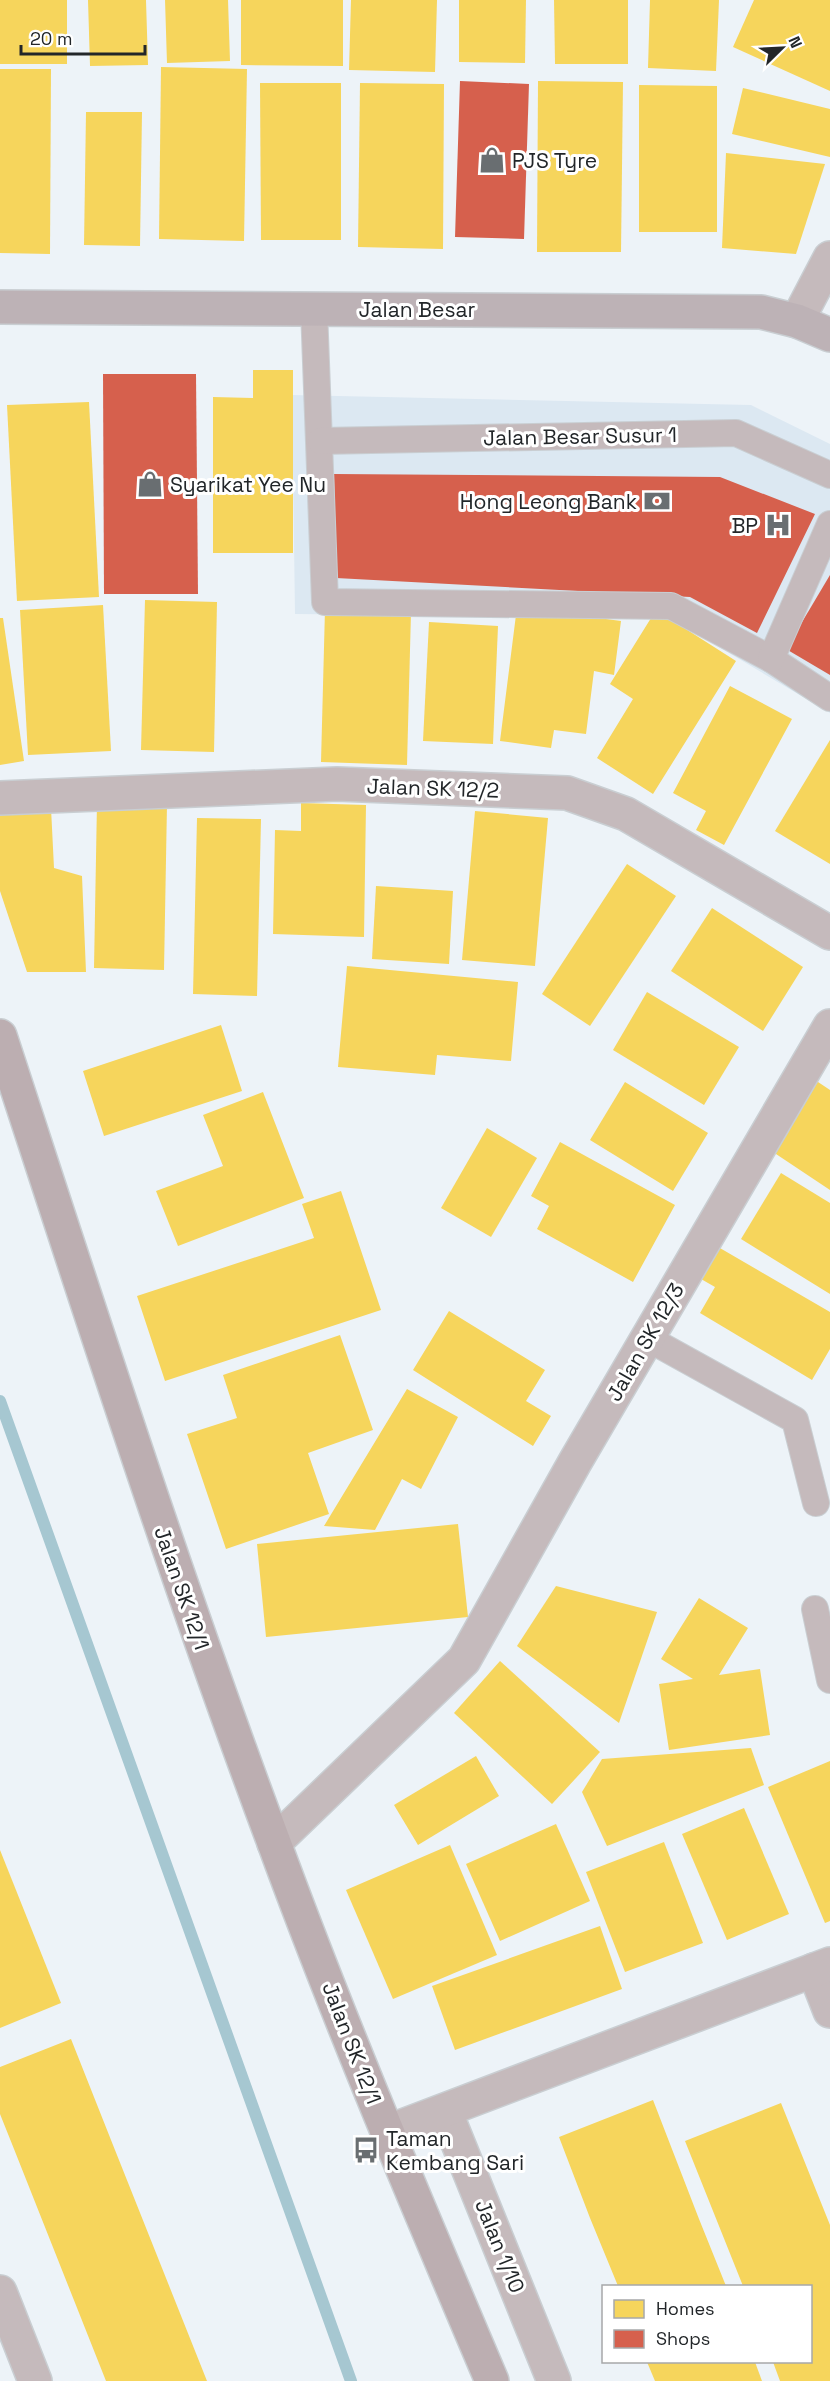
<svg xmlns="http://www.w3.org/2000/svg" width="830" height="2381" font-family="'Space Grotesk',sans-serif">
  <style>
    .built { fill: #dce8f2 }
    .homes { fill: #f6d55c }
    .shops { fill: #d6604d }
    .lines { fill: none; stroke-linecap: round; stroke-linejoin: round }
    .stream { stroke: #a6c7d1; stroke-width: 12 }
    .lane-casing { stroke: #c9ced2; stroke-width: 28 }
    .street-casing { stroke: #c9ced2; stroke-width: 36 }
    .secondary-casing { stroke: #c9ced2; stroke-width: 36 }
    .primary-casing { stroke: #c9ced2; stroke-width: 36 }
    .lane { stroke: #c5babc; stroke-width: 26 }
    .street { stroke: #c5babc; stroke-width: 33 }
    .secondary { stroke: #bcaeb1; stroke-width: 33 }
    .primary { stroke: #bdb2b6; stroke-width: 33 }
    .labels { text-anchor: middle; dominant-baseline: central; stroke-width: 6; stroke-linejoin: round; paint-order: stroke }
    .poi-label { font-size: 21px; fill: #222629; stroke: #fff; text-anchor: start }
    .street-label { font-size: 21px; fill: #222629; stroke: #fff }
  </style>
  <rect width="100%" height="100%" fill="#edf3f8"/>
  <!-- built -->
  <path class="built" d="M292 395 751 405 830 444V713L670 618 295 614Z"/>
  <!-- homes -->
  <g class="homes">
    <rect x="0" y="0" width="67" height="64"/>
    <path d="M88 0H146L148 65 90 66Z"/>
    <path d="M165 0H228L230 61 167 63Z"/>
    <path d="M241 0H343V66L241 65Z"/>
    <path d="M351 0H437L435 72 349 70Z"/>
    <path d="M459 0H526L525 63 459 62Z"/>
    <path d="M554 0H628V64H555Z"/>
    <path d="M650 0H719L716 71 648 68Z"/>
    <path d="M754 0H830V91L733 47Z"/>
    <path d="M161 67 247 69 244 241 159 239Z"/>
    <path d="M0 69H51L50 254 0 253Z"/>
    <path d="M538 81 623 82 621 252H537Z"/>
    <path d="M260 83H341V240H261Z"/>
    <path d="M360 83 444 84 443 249 358 247Z"/>
    <path d="M639 85 717 86V232H639Z"/>
    <path d="M743 88 830 109V157L732 134Z"/>
    <path d="M86 112H142L140 246 84 245Z"/>
    <path d="M726 153 825 164 796 254 722 248Z"/>
    <path d="M253 370H293V553H213V397L253 398Z"/>
    <path d="M89 402 99 597 17 601 7 405Z"/>
    <path d="M145 600 217 602 214 752 141 750Z"/>
    <path d="M103 605 111 751 28 755 20 610Z"/>
    <path d="M517 607 621 621 614 675 594 671 586 734 554 730 551 748 500 741Z"/>
    <path d="M325 609 411 612 407 765 321 762Z"/>
    <path d="M656 610 736 661 653 794 597 758 633 699 610 684Z"/>
    <path d="M0 618H3L24 761 0 765Z"/>
    <path d="M429 622 498 626 493 744 423 741Z"/>
    <path d="M730 686 792 719 724 845 696 830 706 811 673 793Z"/>
    <path d="M830 740V864L775 831Z"/>
    <path d="M97 802 167 804 164 970 94 968Z"/>
    <path d="M301 803 366 805 364 937 273 934 275 830 301 831Z"/>
    <path d="M51 808 54 868 82 876 86 972H27L0 891V812Z"/>
    <path d="M475 811 548 818 535 966 462 960Z"/>
    <path d="M197 818 261 819 257 996 193 994Z"/>
    <path d="M627 864 676 896 590 1026 542 994Z"/>
    <path d="M376 886 453 891 449 964 372 959Z"/>
    <path d="M712 908 803 967 763 1031 671 971Z"/>
    <path d="M347 966 518 982 511 1061 437 1055 435 1075 338 1067Z"/>
    <path d="M647 992 739 1047 704 1105 613 1050Z"/>
    <path d="M221 1025 242 1091 104 1136 83 1071Z"/>
    <path d="M815 1080 830 1090V1190L770 1150Z"/>
    <path d="M625 1082 708 1133 673 1191 590 1140Z"/>
    <path d="M263 1092 304 1198 178 1246 156 1191 223 1166 203 1115Z"/>
    <path d="M487 1128 537 1158 491 1237 441 1208Z"/>
    <path d="M560 1142 675 1205 633 1282 537 1229 549 1206 531 1196Z"/>
    <path d="M781 1173 830 1203V1294L741 1239Z"/>
    <path d="M341 1191 381 1310 165 1381 137 1296 314 1238 302 1204Z"/>
    <path d="M713 1244 830 1312V1349L812 1380 700 1313 715 1287 694 1275Z"/>
    <path d="M449 1311 545 1370 526 1401 551 1416 533 1446 413 1370Z"/>
    <path d="M340 1335 373 1430 308 1453 329 1514 226 1549 187 1434 237 1418 223 1375Z"/>
    <path d="M407 1389 458 1417 421 1489 402 1479 375 1530 324 1526Z"/>
    <path d="M458 1524 468 1617 266 1637 257 1544Z"/>
    <path d="M556 1586 657 1612 619 1723 517 1646Z"/>
    <path d="M699 1598 748 1628 719 1675 760 1669 770 1735 669 1750 659 1684 693 1679 661 1659Z"/>
    <path d="M500 1661 600 1752 552 1804 454 1713Z"/>
    <path d="M751 1748 764 1785 607 1846 582 1792 602 1759Z"/>
    <path d="M476 1756 499 1796 418 1845 394 1805Z"/>
    <path d="M830 1761V1921L825 1923 768 1787Z"/>
    <path d="M744 1808 789 1914 727 1940 682 1834Z"/>
    <path d="M556 1824 590 1901 500 1941 466 1864Z"/>
    <path d="M664 1842 703 1943 625 1972 586 1872Z"/>
    <path d="M450 1845 497 1955 393 1999 346 1890Z"/>
    <path d="M0 1850 61 2003 0 2028Z"/>
    <path d="M600 1926 622 1989 455 2050 432 1986Z"/>
    <path d="M71 2039 111 2140 207 2381H106L14 2149 0 2114V2067Z"/>
    <path d="M653 2100 699 2219 726 2286H618L590 2218 559 2137Z"/>
    <path d="M781 2103 830 2225V2381H780L773 2362H810V2286H743L685 2141Z"/>
    <path d="M647 2362H755L762 2381H655Z"/>
  </g>
  <!-- shops -->
  <g class="shops">
    <path d="M460 81 529 84 524 239 455 237Z"/>
    <path d="M103 374H196L198 594H104Z"/>
    <path d="M334 474 720 477 815 514 757 633 690 597 336 578Z"/>
    <path d="M830 575V675L786 649Z"/>
  </g>
  <g class="lines">
    <!-- stream -->
    <path class="stream" d="M0 1401 351 2381"/>
    <!-- lane casing -->
    <g class="lane-casing">
      <g id="lane">
        <path d="M314 309 325 602 671 606 771 659 830 698"/>
        <path d="M321 441 736 433 830 475"/>
        <path d="M771 659 830 524"/>
        <path d="M647 1338 795 1420 816 1503"/>
        <path d="M815 1609 830 1680"/>
      </g>
    </g>
    <!-- street casing -->
    <g class="street-casing">
      <g id="street">
        <path d="M797 321 830 258"/>
        <path d="M0 798 337 784 567 793 626 814 830 933"/>
        <path d="M274 1843 464 1660 575 1462 830 1026"/>
        <path d="M814 1970 830 2011"/>
        <path d="M445 2111 554 2381"/>
        <path d="M387 2132 830 1964"/>
        <path d="M0 2292 35 2381"/>
      </g>
    </g>
    <!-- secondary casing -->
    <g class="secondary-casing">
      <path id="secondary" d="M0 1036C88 1305 174 1575 273 1840 340 2023 416 2202 492 2381"/>
    </g>
    <!-- primary casing -->
    <g class="primary-casing">
      <path id="primary" d="M0 307 761 312 797 321 830 335"/>
    </g>
    <!-- lane -->
    <use href="#lane" class="lane"/>
    <!-- street -->
    <use href="#street" class="street"/>
    <!-- secondary -->
    <use href="#secondary" class="secondary"/>
    <!-- primary -->
    <use href="#primary" class="primary"/>
  </g>
  <!-- icons -->
  <defs>
    <g id="shop-bare" transform="scale(2.07)"><path d="M-5-2.5h2.3a2.7 3.5 0 0 1 5.4 0H5L5.5 6h-11ZM-1.5-2.5h3a1.5 2.3 0 0 0-3 0Z" fill="#696e71" stroke="#fff" stroke-width="2.5" paint-order="stroke"/></g>
    <g id="bank-bare" transform="scale(2.07)"><path d="M-6-4H6V4H-6ZM0-2.3a2.3 2.3 0 1 0 0 4.6a2.3 2.3 0 1 0 0-4.6Z" fill="#696e71" stroke="#fff" stroke-width="2.5" paint-order="stroke"/></g>
    <g id="hospital-bare" transform="scale(2.07)"><path d="M-5-5h3v3.5h4V-5h3V5h-3V1.5h-4V5h-3Z" fill="#696e71" stroke="#fff" stroke-width="2.5" paint-order="stroke"/></g>
    <g id="bus-bare" transform="scale(2.07)"><path d="M-5-6H5V4H4V6H2V4H-2V6H-4V4H-5ZM-3.5-4V0h7V-4ZM-3.5 1.2v1.5H-2V1.2ZM2 1.2v1.5H3.5V1.2Z" fill="#696e71" stroke="#fff" stroke-width="2.5" paint-order="stroke"/></g>
  </defs>
  <g fill-rule="evenodd">
    <use href="#shop-bare" x="492" y="160"/>
    <use href="#shop-bare" x="150" y="484"/>
    <use href="#bank-bare" x="657" y="501"/>
    <use href="#hospital-bare" x="778" y="525"/>
    <use href="#bus-bare" x="366" y="2150"/>
  </g>
  <g class="labels">
    <!-- poi labels -->
    <g class="poi-label">
      <text x="512" y="160">PJS Tyre</text>
      <text x="170" y="484">Syarikat Yee Nu</text>
      <text x="637" y="501" text-anchor="end">Hong Leong Bank</text>
      <text x="758" y="525" text-anchor="end">BP</text>
      <text x="386" y="2138">Taman<tspan x="386" dy="24">Kembang Sari</tspan></text>
    </g>
    <!-- street labels -->
    <g class="street-label">
      <text x="417" y="309">Jalan Besar</text>
      <text transform="translate(580 436) rotate(-1)">Jalan Besar Susur 1</text>
      <text transform="translate(433 788) rotate(2)">Jalan SK 12/2</text>
      <text transform="translate(645 1342) rotate(-60)">Jalan SK 12/3</text>
      <text transform="translate(182 1588) rotate(71)">Jalan SK 12/1</text>
      <text transform="translate(352 2043) rotate(69)">Jalan SK 12/1</text>
      <text transform="translate(500 2246) rotate(68)">Jalan 1/10</text>
    </g>
  </g>
  <!-- legend -->
  <rect x="602" y="2285" width="210" height="78" fill="#ffffff" stroke="#a7a8a9" stroke-width="1.5"/>
  <rect x="614" y="2300" width="30" height="18" fill="#f6d55c" stroke="#a7a8a9" stroke-width="1.5"/>
  <text x="656" y="2315" font-size="18" fill="#222629">Homes</text>
  <rect x="614" y="2330" width="30" height="18" fill="#d6604d" stroke="#a7a8a9" stroke-width="1.5"/>
  <text x="656" y="2345" font-size="18" fill="#222629">Shops</text>
  <!-- north arrow -->
  <g transform="translate(782 48) rotate(66)" stroke="#ffffff" stroke-width="4.5" paint-order="stroke">
  <path d="M0-4.5L10 22L0 15L-10 22Z" fill="#222629"/>
  <text y="-9" font-size="16" font-weight="bold" text-anchor="middle" fill="#222629">N</text>
  </g>
  <!-- scale -->
  <path d="M21 45v9h124v-9" fill="none" stroke="#222629" stroke-width="3"/>
  <text x="30" y="45" font-size="18" fill="#222629" stroke="#ffffff" stroke-width="4.5" paint-order="stroke">20 m</text>
</svg>
